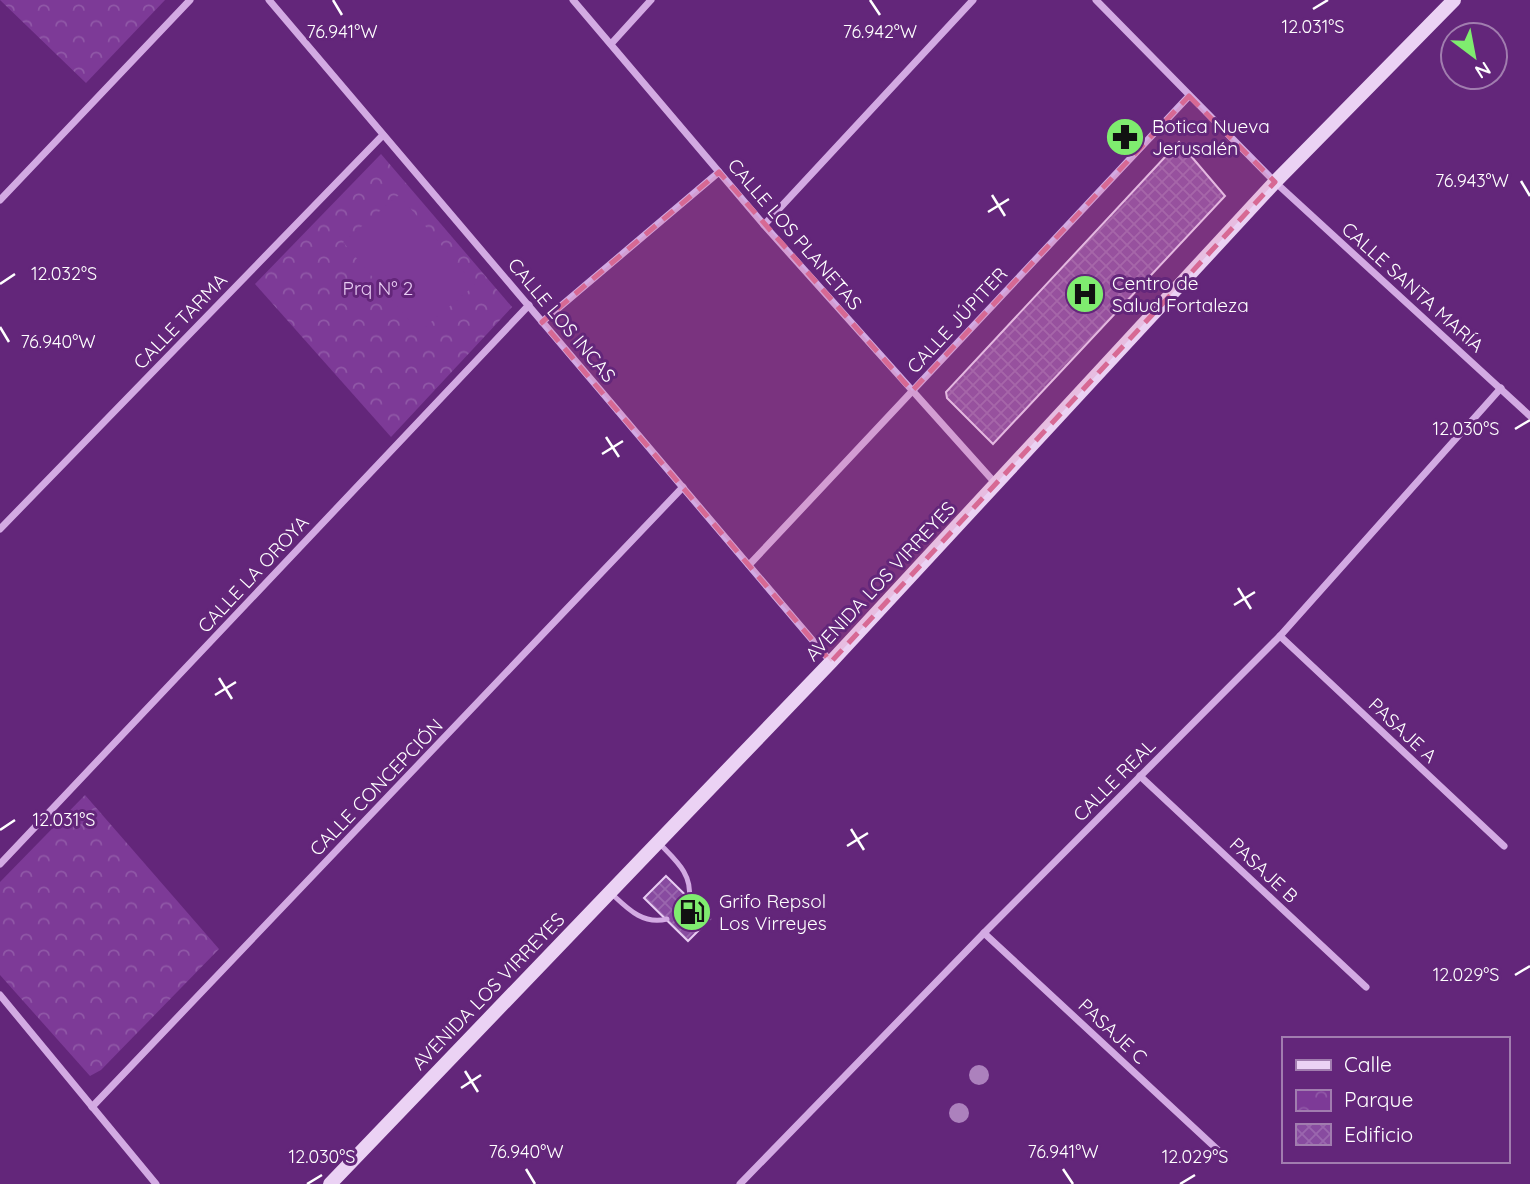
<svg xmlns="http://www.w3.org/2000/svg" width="1530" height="1184" font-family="Quicksand,sans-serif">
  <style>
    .park { fill: url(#park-crowns) }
    .garden { fill: #7d3a97 }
    .building { fill: url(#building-cross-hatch); stroke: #e8ccf3; stroke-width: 2 }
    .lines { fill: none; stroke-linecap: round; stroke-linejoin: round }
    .lane { stroke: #d3aae3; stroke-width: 5 }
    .street { stroke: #d3aae3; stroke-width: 7 }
    .secondary { stroke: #ebd2f4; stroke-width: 14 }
    .tree { fill: #ac81bd }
    .marked { fill: #d76994; fill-opacity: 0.2; stroke: #d76994; stroke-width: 5; stroke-dasharray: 14 9; stroke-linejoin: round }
    .ticks { fill: none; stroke: #fff; stroke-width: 2.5 }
    .labels { text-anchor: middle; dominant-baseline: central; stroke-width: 6; stroke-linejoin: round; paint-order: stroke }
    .poi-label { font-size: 19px; fill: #fff; stroke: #63267a; text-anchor: start }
    .street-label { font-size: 19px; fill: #fff; stroke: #63267a }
    .park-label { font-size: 19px; fill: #e8ccf3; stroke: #63267a }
    .ticks-label { font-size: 18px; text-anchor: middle; fill: #fff; stroke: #63267a; stroke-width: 6; stroke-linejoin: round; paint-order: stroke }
  </style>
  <defs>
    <pattern id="park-crowns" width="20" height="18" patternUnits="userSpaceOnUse" patternTransform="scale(1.75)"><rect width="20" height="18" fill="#7d3a97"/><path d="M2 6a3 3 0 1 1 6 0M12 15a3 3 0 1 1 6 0" fill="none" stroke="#9058a7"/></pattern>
    <pattern id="building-cross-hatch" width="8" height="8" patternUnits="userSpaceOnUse" patternTransform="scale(1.75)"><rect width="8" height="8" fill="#884ba0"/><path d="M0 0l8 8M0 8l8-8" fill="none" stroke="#9a66ae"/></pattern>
  </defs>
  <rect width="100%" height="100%" fill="#63267a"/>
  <!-- park -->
  <g class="park">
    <path d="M0 0H165L86 83Z"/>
    <path d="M381 154 512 307 391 437 255 284Z"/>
    <path d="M85 795 219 949 101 1070 90 1076 0 975V882Z"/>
  </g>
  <!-- garden -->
  <path class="garden" d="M399 195 475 285 419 332 343 242Z"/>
  <!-- building -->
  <g class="building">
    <path d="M1179 142 1225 196 993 444 947 398 946 392Z"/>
    <path d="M666 876 710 919 688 941 644 898Z"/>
  </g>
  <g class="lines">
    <!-- lane -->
    <g class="lane">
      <path d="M659 843C675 860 693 874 689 899"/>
      <path d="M612 894C628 909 643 925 667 919"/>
    </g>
    <!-- street -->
    <g class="street">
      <path d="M269 0 831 662"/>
      <path d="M573 0 764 225 996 484"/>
      <path d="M1096 0 1275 182 1530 416"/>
      <path d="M611 44 651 0"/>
      <path d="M0 200 190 0"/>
      <path d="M764 225 973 0"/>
      <path d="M542 322 719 172"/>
      <path d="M0 529 383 135"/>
      <path d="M749 565 1189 96"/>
      <path d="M1280 636 1504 846"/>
      <path d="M1140 776 1366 987"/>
      <path d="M0 864 529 305"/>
      <path d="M984 933 1220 1152"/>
      <path d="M0 995 156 1184"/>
      <path d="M92 1107 683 487"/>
      <path d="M740 1184 984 933 1280 636 1501 388"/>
    </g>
    <!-- secondary -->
    <path class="secondary" d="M330 1184 831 662 1275 182 1454 0"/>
  </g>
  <!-- trees -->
  <g class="tree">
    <circle cx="979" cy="1075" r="10"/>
    <circle cx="959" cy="1113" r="10"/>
  </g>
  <!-- marked area -->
  <path class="marked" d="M1189 96 1275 182 831 662 542 322 719 172 912 391Z"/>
  <!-- ticks -->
  <path class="ticks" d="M333 0 342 15M870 0 880 15M1313 9 1328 0M1521 181 1530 196M992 195 1005 216M988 212 1009 199M0 284 15 274M0 327 9 342M1515 429 1530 420M606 437 619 457M602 454 623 441M1238 588 1251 609M1234 605 1255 592M219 678 232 699M215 695 236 682M851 829 864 850M0 830 15 820M847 846 868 833M1515 975 1530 966M465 1071 478 1092M461 1088 481 1075M526 1169 535 1184M1063 1169 1073 1184M307 1184 322 1175M1180 1184 1195 1175"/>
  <!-- icons -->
  <defs>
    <g id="pharmacy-disc" transform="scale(2.0125)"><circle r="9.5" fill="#7fec6f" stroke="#63267a"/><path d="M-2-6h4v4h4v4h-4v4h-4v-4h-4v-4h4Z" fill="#111"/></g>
    <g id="hospital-disc" transform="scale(2.0125)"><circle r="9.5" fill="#7fec6f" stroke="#63267a"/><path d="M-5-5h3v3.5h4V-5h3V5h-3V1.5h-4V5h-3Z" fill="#111"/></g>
    <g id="fuel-disc" transform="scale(2.0125)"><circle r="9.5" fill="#7fec6f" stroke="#63267a"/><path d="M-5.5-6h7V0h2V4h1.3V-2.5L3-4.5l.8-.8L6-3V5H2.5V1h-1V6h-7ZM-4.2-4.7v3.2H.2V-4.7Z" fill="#111"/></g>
  </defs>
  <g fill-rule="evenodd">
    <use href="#pharmacy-disc" x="1125" y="137"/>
    <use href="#hospital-disc" x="1085" y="294"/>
    <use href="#fuel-disc" x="692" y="912"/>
  </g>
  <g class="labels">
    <!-- poi labels -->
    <g class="poi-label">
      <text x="1152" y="126">Botica Nueva<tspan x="1152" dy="22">Jerusalén</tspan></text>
      <text x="1112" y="283">Centro de<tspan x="1112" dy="22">Salud Fortaleza</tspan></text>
      <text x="719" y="901">Grifo Repsol<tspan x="719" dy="22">Los Virreyes</tspan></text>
    </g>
    <!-- street labels -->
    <g class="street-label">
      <text transform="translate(795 234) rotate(49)">CALLE LOS PLANETAS</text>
      <text transform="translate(1413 287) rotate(42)">CALLE SANTA MARÍA</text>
      <text transform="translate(562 320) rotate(50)">CALLE LOS INCAS</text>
      <text transform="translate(957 320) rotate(-47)">CALLE JÚPITER</text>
      <text transform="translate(180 321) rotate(-46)">CALLE TARMA</text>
      <text transform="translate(253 574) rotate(-47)">CALLE LA OROYA</text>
      <text transform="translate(880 581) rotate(-47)">AVENIDA LOS VIRREYES</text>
      <text transform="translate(1403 730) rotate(43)">PASAJE A</text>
      <text transform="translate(1114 780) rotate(-45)">CALLE REAL</text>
      <text transform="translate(376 787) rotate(-46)">CALLE CONCEPCIÓN</text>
      <text transform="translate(1264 870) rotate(43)">PASAJE B</text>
      <text transform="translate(488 991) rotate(-46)">AVENIDA LOS VIRREYES</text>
      <text transform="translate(1113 1031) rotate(43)">PASAJE C</text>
    </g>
    <!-- park labels -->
    <g class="park-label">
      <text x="378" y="288">Prq N° 2</text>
    </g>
  </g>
  <g class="ticks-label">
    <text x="1313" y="33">12.031°S</text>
    <text x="342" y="38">76.941°W</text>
    <text x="880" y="38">76.942°W</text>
    <text x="1472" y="187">76.943°W</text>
    <text x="64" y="280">12.032°S</text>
    <text x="58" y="348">76.940°W</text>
    <text x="1466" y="435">12.030°S</text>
    <text x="64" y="826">12.031°S</text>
    <text x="1466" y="981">12.029°S</text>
    <text x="526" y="1158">76.940°W</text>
    <text x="1063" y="1158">76.941°W</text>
    <text x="322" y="1163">12.030°S</text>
    <text x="1195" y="1163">12.029°S</text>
  </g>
  <!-- legend -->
  <rect x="1282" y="1037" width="228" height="126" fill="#63267a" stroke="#a17daf" stroke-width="2"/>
  <rect x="1296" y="1060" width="35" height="10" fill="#ebd2f4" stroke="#a17daf" stroke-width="2"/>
  <text x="1344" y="1072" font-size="21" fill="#ffffff">Calle</text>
  <rect x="1296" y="1090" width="35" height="21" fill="url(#park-crowns)" stroke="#a17daf" stroke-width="2"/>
  <text x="1344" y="1107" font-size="21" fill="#ffffff">Parque</text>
  <rect x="1296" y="1124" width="35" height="21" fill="url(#building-cross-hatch)" stroke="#a17daf" stroke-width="2"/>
  <text x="1344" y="1142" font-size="21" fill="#ffffff">Edificio</text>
  <!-- north arrow -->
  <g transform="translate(1474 56) rotate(148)"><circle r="33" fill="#63267a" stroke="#a17daf" stroke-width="2"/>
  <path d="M0-5L12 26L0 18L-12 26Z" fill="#7fec6f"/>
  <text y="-10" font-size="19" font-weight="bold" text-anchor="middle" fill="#ffffff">N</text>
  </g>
</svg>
